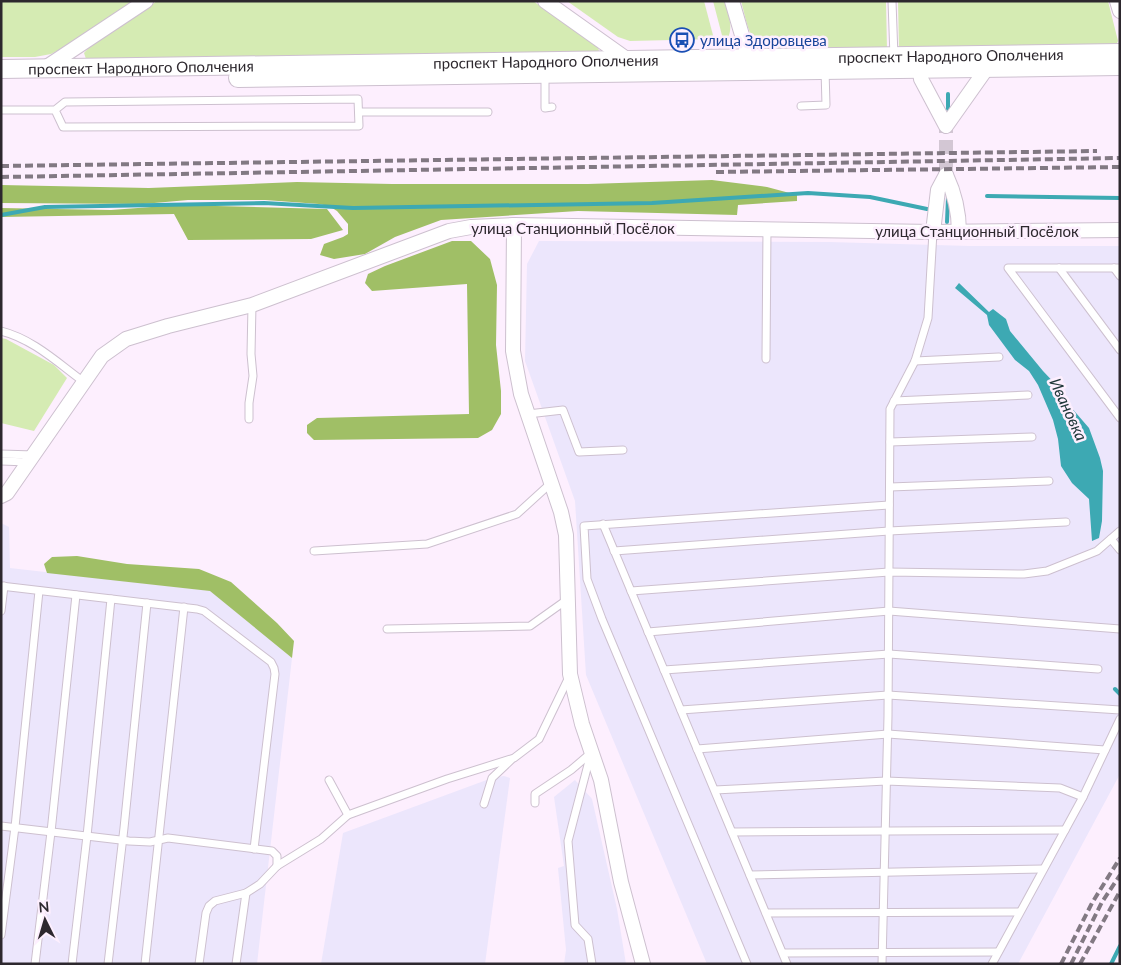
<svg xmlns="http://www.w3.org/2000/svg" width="1121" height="965" font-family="Lato,sans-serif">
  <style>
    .industrial { fill: #ece6fc }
    .green { fill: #d5ebb3 }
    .forest { fill: #a0bf66 }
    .water { fill: #3da9b3 }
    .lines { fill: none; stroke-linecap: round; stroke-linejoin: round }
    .stream { stroke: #3da9b3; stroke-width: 4 }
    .minor-tunnel { stroke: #d3c7d4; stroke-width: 14; stroke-dasharray: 14 7; stroke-linecap: butt }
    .service-casing { stroke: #cdc0cf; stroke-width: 9 }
    .minor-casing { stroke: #cdc0cf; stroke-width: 16 }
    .tertiary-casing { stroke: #cdc0cf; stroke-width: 20 }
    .service { stroke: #fff; stroke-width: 7 }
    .minor { stroke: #fff; stroke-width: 14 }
    .tertiary { stroke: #fff; stroke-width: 18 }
    .rail { stroke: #827983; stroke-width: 4; stroke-dasharray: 8 4; stroke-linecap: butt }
    .labels { text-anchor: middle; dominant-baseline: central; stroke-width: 5; stroke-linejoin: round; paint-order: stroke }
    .transit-label { font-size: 15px; fill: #164399; stroke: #fdeffe; text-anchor: start }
    .street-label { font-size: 15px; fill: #2d282e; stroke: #fdeffe }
    .water-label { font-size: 16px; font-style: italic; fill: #20383a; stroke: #fdeffe }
  </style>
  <rect width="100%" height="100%" fill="#fdeffe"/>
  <!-- industrial -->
  <g class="industrial">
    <path d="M539 241 829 242 970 246H1120V774L1018 964H707L586 675 575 501 525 361 527 264Z"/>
    <path d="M1 523 9 527 10 568 211 591 292 658 257 964H1Z"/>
    <path d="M504 776 510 778 485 964H321L343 833 492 778Z"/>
    <path d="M575 780 592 799 617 909 626 964H564L566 950 558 868 564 866 554 797Z"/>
  </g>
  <!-- green -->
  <g class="green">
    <path d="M1 1H137L67 46 51 54 35 57H1Z"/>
    <path d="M157 1H533L595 44 599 50 598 52 86 59 84 53 92 44Z"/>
    <path d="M567 1H704L714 39 630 41 618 37Z"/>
    <path d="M713 1H725C728 15 736 31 724 43Z"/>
    <path d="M741 1H886L887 50H765C748 41 746 18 741 1Z"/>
    <path d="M898 1H1108L1118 41 1116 45 899 50Z"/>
    <path d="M1 338 6 339 54 365 67 378 34 431 1 423Z"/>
  </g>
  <!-- forest -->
  <g class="forest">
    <path d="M712 180 767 187 797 195V201L738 205 737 215 578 211 441 220 395 237 365 254 334 259 320 255 324 244 343 237 348 234V224L337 211 329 206 319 204 265 200H188L143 204 1 203V185L149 188 297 182 392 184H588Z"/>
    <path d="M178 205 327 209 343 230 311 239 188 240 174 214 1 217V208L111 210Z"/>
    <path d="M452 241H471L490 259 497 285 496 345 501 391V414L492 430 478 438 314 440 307 433V425L317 418 469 414 467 284 372 291 365 283 368 274 385 266Z"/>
    <path d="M77 556 127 564 199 569 231 582 277 623 294 641 292 658 210 591 47 573 44 564 52 557Z"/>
  </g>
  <!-- water -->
  <path class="water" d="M959 283 989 312 993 309 1006 319 1010 331 1043 371 1062 391 1070 406 1089 428 1100 458 1103 471 1102 521 1099 538 1092 541 1089 499 1072 483 1061 466 1058 439 1053 420 1038 385 1029 371 1015 360 989 325 987 315 955 288Z"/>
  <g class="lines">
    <!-- stream -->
    <g class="stream">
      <path d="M948 94V109"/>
      <path d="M987 196 1120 198"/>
      <path d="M1 215 45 207 264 203 353 208 652 203 808 193 870 197 927 209"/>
      <path d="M947 222 948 197"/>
      <path d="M1115 689 1120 694"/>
      <path d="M1111 964 1120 946"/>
    </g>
    <!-- minor-tunnel -->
    <path class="minor-tunnel" d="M946 175V126"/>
    <!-- service casing -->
    <g class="service-casing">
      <g id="service">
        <path d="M892 1 894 57"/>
        <path d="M545 74V108L552 107"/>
        <path d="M801 106 826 105 825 70"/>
        <path d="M1 110H55L65 102 358 99 359 126 63 127 55 110"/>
        <path d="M359 112H488"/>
        <path d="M1059 268 1120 350"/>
        <path d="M1114 268 1120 276"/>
        <path d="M1120 268H1008L1120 418"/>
        <path d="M1 331C33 339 58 363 84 382"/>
        <path d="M766 359 767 228"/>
        <path d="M915 361 999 357"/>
        <path d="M894 401 1028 395"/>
        <path d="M528 414 563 410 579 452 623 450"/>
        <path d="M249 419V403L253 376 251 354 252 305"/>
        <path d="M890 442 1032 437"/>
        <path d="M1 454 34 455"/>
        <path d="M1 461 28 462"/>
        <path d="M890 487 1049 481"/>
        <path d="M603 524 787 964"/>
        <path d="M1111 539 1120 550"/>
        <path d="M314 551 427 544 517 514 551 483"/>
        <path d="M614 551 889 531 1066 522"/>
        <path d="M1 586 197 609 204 611 271 662 274 668 275 674 254 849"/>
        <path d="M631 591 889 572 1024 574 1047 571 1097 551 1120 531"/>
        <path d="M1 611 4 586"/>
        <path d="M387 629 530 626 568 599"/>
        <path d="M648 632 889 611 1120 629"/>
        <path d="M664 670 889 654 1098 669"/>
        <path d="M681 710 888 695 1120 710"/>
        <path d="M697 749 888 734 1105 750"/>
        <path d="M590 757 568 841 575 925 588 939 592 964"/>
        <path d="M329 780 348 815 447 779 514 758 539 739 569 677"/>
        <path d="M715 790 886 781 1060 788 1083 797"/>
        <path d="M535 803V794L571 770 591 753"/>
        <path d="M484 804 492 778 511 760"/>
        <path d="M1 826 129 841 150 842 168 838 272 851 277 856V866"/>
        <path d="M732 832 1065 830"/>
        <path d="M750 875 1043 869"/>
        <path d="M766 913 1019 912"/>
        <path d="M1 935 15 827 39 591"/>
        <path d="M783 953 998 952"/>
        <path d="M35 964 51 832 76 595"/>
        <path d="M72 964 87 836 111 599"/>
        <path d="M108 964 124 828 147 603"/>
        <path d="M145 964 184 607"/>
        <path d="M199 964 206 913 209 906 215 901 246 893 260 884 277 866 321 839 348 815"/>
        <path d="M236 964 246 893"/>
        <path d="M747 964 602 619 587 579 584 526 889 505"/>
        <path d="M882 964 888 716 890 409 915 361 928 318 933 232"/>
        <path d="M992 964 1083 797 1120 719"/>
      </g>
    </g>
    <!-- minor casing -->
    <g class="minor-casing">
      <g id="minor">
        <path d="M545 1 628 60"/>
        <path d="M732 1 749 59 750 68"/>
        <path d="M1117 1 1120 11"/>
        <path d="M918 59 921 79 946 126 987 68V62"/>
        <path d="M45 68 146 1"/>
        <path d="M946 175C955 194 959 211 959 232"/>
        <path d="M514 225 513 351 521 394 561 512 566 535 570 674 582 724 601 780 621 882 643 964"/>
        <path d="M933 232 938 190 946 175"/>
        <path d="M1 496 7 493 102 356 126 339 168 326 252 305 449 231 471 227 514 225 933 232 1120 230"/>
      </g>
    </g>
    <!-- tertiary casing -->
    <g class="tertiary-casing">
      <g id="tertiary">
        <path id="s1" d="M1 69 1120 53"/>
        <path d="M238 78 1120 66"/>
      </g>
    </g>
    <!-- service -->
    <use href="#service" class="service"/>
    <!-- minor -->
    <use href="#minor" class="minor"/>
    <!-- tertiary -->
    <use href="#tertiary" class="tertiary"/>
    <!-- rail -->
    <g class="rail">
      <path d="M1 166 1097 151"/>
      <path d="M716 172 1120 167"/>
      <path d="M1 177 1120 158"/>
      <path d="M1061 964 1092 903 1120 858"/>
      <path d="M1071 964 1102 902 1120 875"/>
      <path d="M1080 964 1120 891"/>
    </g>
  </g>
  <!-- icons -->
  <defs>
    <g id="bus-ring" transform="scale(1.25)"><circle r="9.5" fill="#fdeffe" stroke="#1a4fb4" stroke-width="1.5"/><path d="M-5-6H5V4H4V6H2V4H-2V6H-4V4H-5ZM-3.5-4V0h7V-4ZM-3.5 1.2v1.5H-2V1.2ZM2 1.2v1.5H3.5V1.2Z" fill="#1a4fb4"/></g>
  </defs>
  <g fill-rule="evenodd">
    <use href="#bus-ring" x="682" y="40"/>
  </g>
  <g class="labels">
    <!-- transit labels -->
    <g class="transit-label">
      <text x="700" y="40">улица Здоровцева</text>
    </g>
    <!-- street labels -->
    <g class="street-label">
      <text stroke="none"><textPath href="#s1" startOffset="950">проспект Народного Ополчения</textPath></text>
      <text stroke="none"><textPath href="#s1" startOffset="545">проспект Народного Ополчения</textPath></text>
      <text stroke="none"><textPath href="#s1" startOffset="140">проспект Народного Ополчения</textPath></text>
      <text x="573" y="228">улица Станционный Посёлок</text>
      <text x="977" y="231">улица Станционный Посёлок</text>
    </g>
    <!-- water labels -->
    <g class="water-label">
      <text transform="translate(1069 409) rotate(65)">Ивановка</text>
    </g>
  </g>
  <!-- border -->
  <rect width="1121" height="965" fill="none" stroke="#2d282e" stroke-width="5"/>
  <!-- north arrow -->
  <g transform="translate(45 920) rotate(355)" stroke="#fdeffe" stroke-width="4" paint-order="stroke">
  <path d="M0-4L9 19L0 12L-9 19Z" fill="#2d282e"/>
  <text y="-8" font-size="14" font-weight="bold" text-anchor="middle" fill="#2d282e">N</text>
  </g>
</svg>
